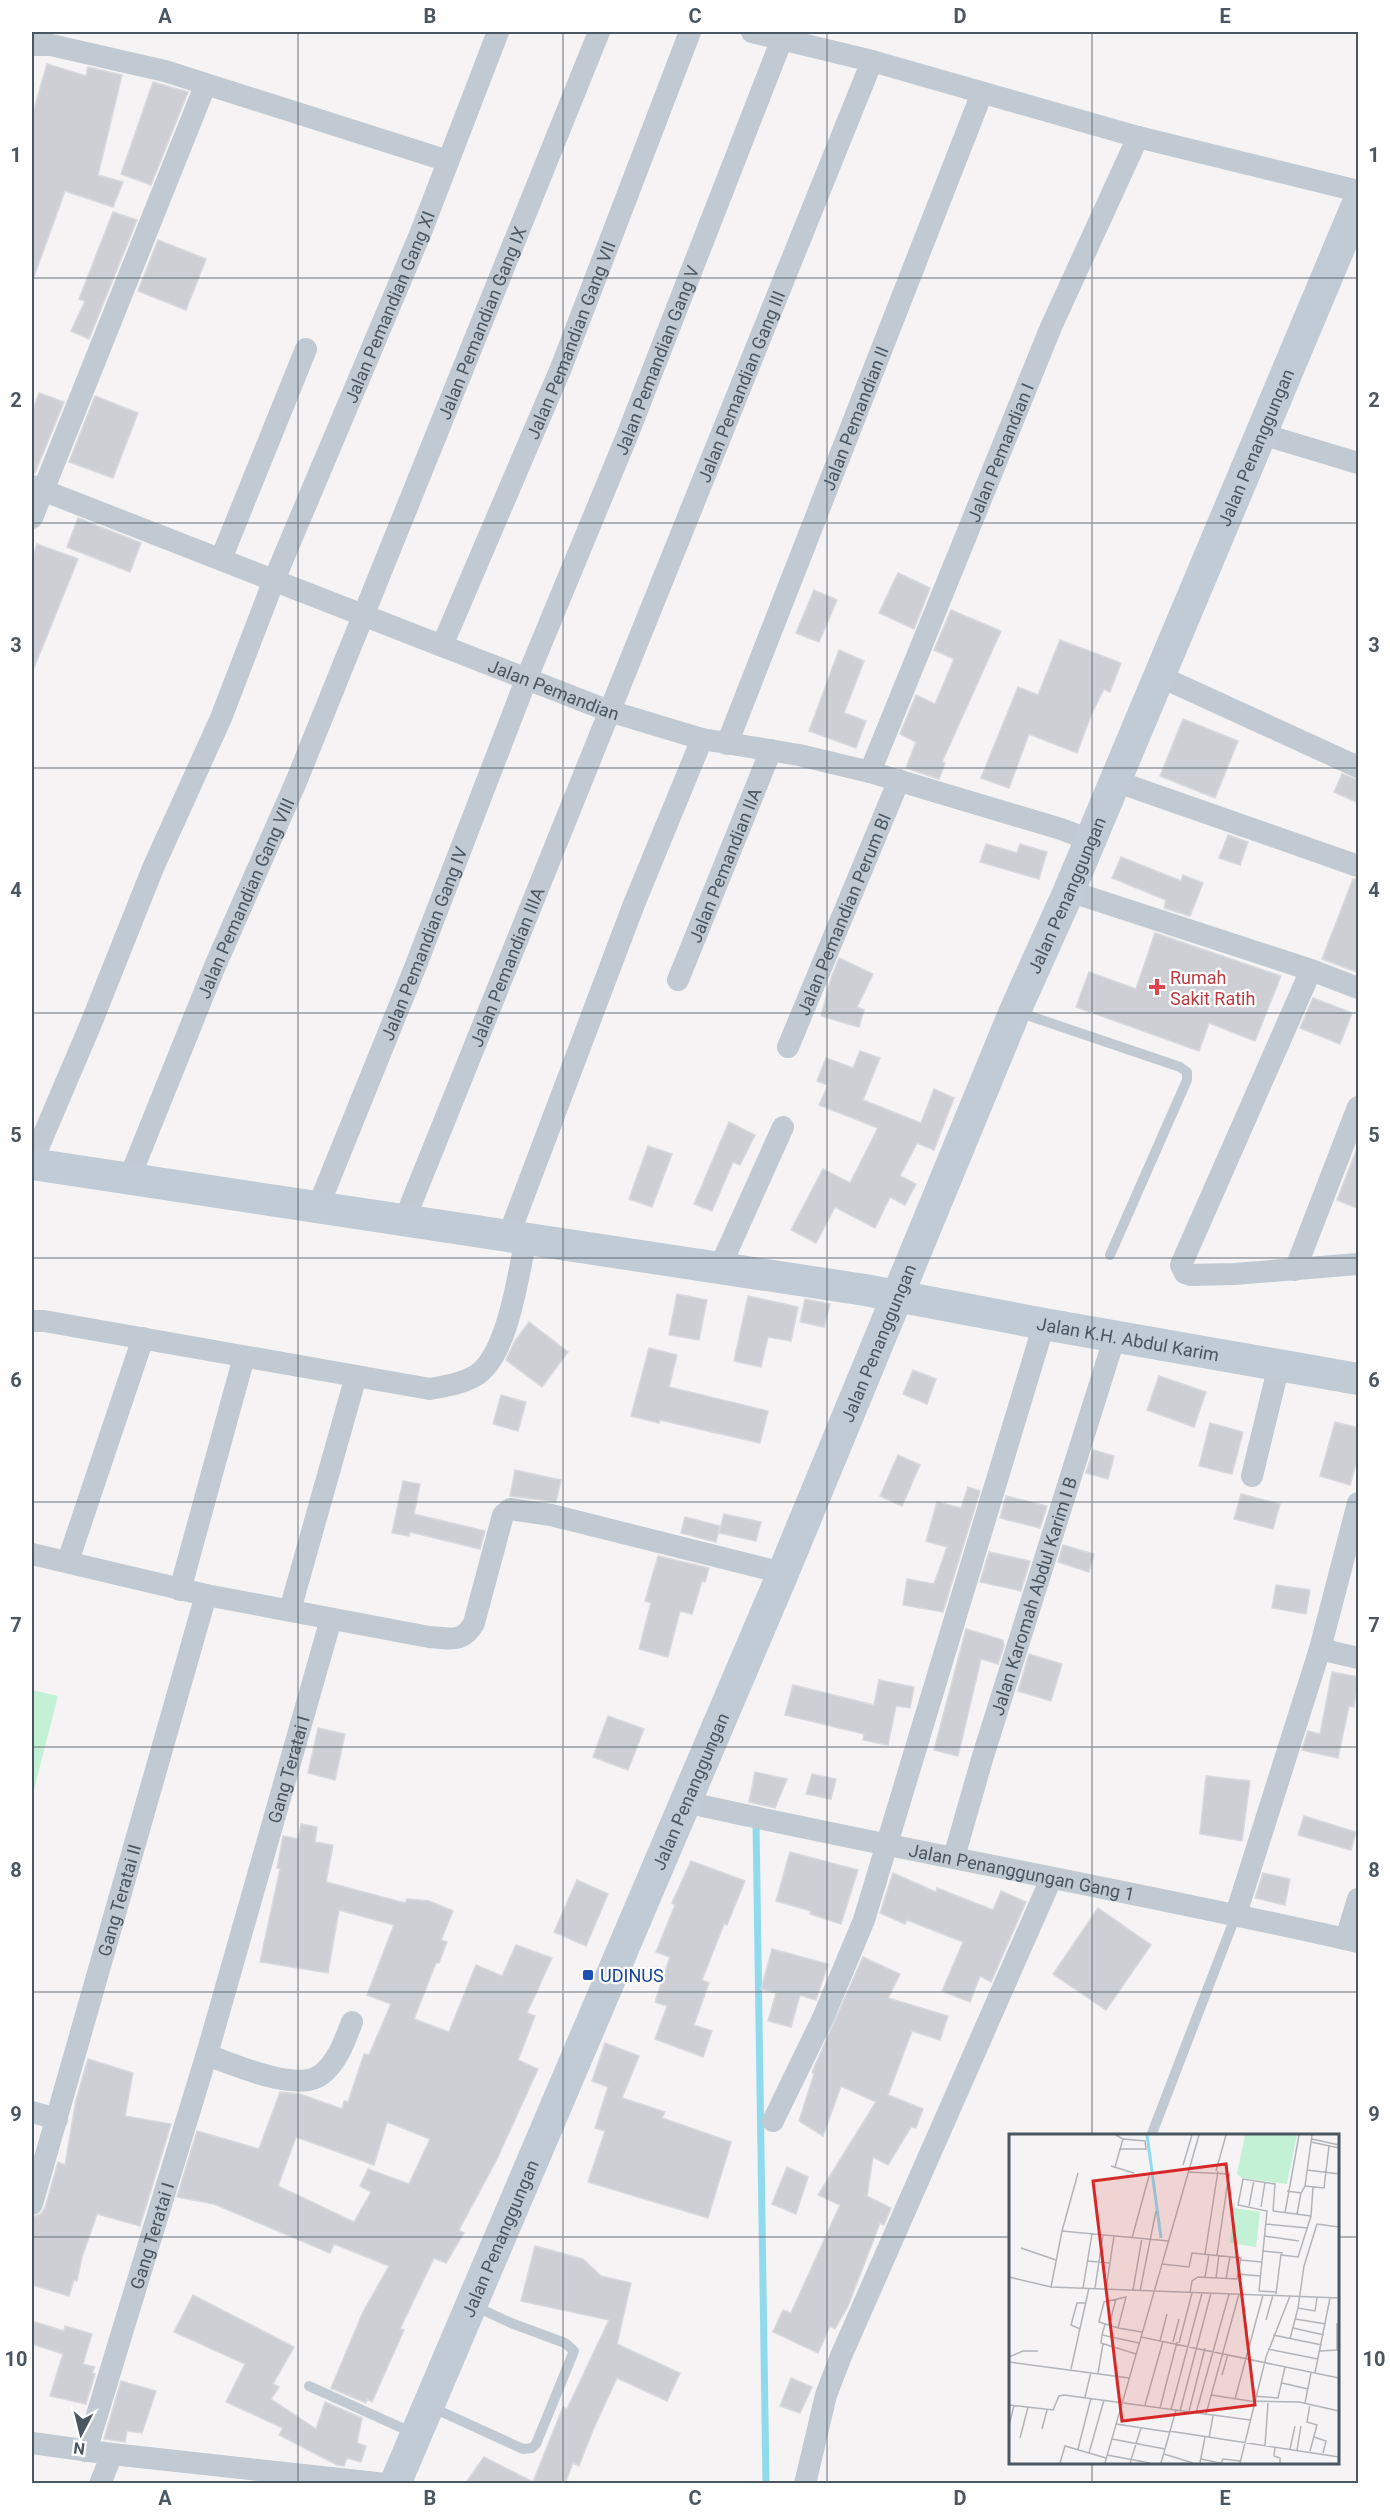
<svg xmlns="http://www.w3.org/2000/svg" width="1390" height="2515" font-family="Roboto,sans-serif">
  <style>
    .green { fill: #c3f1d5 }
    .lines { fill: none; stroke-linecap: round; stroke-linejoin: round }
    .stream { stroke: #90daee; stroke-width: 7 }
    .building { fill: #cdcfd5; stroke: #d7d9de; stroke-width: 1.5; fill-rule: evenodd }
    .lane { stroke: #c1cad2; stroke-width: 10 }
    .street { stroke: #c1cad2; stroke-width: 22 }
    .secondary { stroke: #c1cbd6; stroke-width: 32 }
    .grid { fill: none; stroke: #4a5661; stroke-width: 1.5; stroke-opacity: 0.55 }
    .health-dot { fill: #e0444e; stroke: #fff; stroke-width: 2 }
    .transit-dot { fill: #1a4fb4; stroke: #fff; stroke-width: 2 }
    .labels { text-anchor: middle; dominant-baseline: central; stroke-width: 4.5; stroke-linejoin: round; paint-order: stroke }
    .street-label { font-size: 18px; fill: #4a5661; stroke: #fff }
    .health-label { font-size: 18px; fill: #be3a42; stroke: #fff; text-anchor: start }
    .transit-label { font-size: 18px; fill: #164399; stroke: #fff; text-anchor: start }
    .inset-river { fill: none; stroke: #90daee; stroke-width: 3 }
    .inset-road { fill: none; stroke: #b1b4b9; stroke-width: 1.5 }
    .view { fill: #d62828; fill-opacity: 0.15; stroke: #d62828; stroke-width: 3 }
    .inset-edge { fill: none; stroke: #4a5661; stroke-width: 3 }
    .neatline { fill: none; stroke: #4a5661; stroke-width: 2 }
    .grid-label { font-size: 20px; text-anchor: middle; font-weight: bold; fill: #4a5661 }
  </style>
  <rect width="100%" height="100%" fill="#f5f3f3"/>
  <!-- green -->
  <path class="green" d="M32 1690 58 1696 32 1797Z"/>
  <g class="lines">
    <!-- stream -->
    <path class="stream" d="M756 1822 766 2484"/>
  </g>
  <!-- building -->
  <g class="building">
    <path d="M47 64 86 76 88 67 122 75 98 175 123 182 113 207 65 191 34 277 32 276V116Z"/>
    <path d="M153 82 188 92 151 185 121 174Z"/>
    <path d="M113 212 137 220 89 339 71 331 85 301 79 299Z"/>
    <path d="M158 240 206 259 186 310 138 291Z"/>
    <path d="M39 393 64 402 35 473H32V412Z"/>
    <path d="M95 396 138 413 113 478 69 462Z"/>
    <path d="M78 518 141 543 130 572 67 547Z"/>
    <path d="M37 544 78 559 34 668H32V559Z"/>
    <path d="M898 573 930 588 914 629 879 613Z"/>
    <path d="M814 590 837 600 819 642 796 633Z"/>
    <path d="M951 610 1001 631 942 762 945 763 939 779 906 768 916 742 900 734 916 695 935 704 954 659 934 650Z"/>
    <path d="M1060 640 1121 663 1110 692 1104 689 1092 713 1077 753 1029 734 1009 788 981 778 1018 687 1038 695Z"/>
    <path d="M839 650 864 661 844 713 866 721 856 748 809 731Z"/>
    <path d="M1183 719 1238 741 1215 798 1160 776Z"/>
    <path d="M1342 774 1359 780V803L1334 792Z"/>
    <path d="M1228 835 1248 842 1240 865 1219 858Z"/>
    <path d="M986 844 1017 853 1020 844 1047 852 1039 879 980 862Z"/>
    <path d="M1121 857 1181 881 1183 875 1203 883 1190 916 1164 908 1166 900 1112 878Z"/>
    <path d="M1353 879H1359V973L1322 959Z"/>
    <path d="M1155 933 1281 976 1255 1041 1209 1023 1199 1051 1076 1007 1089 972 1136 989Z"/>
    <path d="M839 958 873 974 857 1007 864 1010 859 1027 821 1016 831 978Z"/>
    <path d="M1313 998 1352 1013 1340 1044 1300 1028Z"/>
    <path d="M860 1051 880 1058 863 1100 921 1123 934 1089 954 1098 934 1150 917 1143 900 1176 916 1184 905 1205 890 1197 875 1228 835 1207 816 1243 791 1230 823 1169 850 1183 878 1128 819 1105 828 1085 817 1081 826 1058 853 1068Z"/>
    <path d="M729 1122 755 1135 740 1165 733 1162 712 1211 694 1204Z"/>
    <path d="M1359 1143V1209L1337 1200Z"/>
    <path d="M648 1146 672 1154 652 1207 629 1199Z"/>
    <path d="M677 1294 707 1300 699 1340 669 1335Z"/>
    <path d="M748 1296 798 1307 791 1341 768 1337 761 1367 734 1361Z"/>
    <path d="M805 1299 830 1304 824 1327 800 1322Z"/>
    <path d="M529 1322 568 1352 542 1387 506 1360 515 1341Z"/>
    <path d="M649 1348 677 1355 669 1387 768 1411 760 1443 660 1420 659 1423 631 1416Z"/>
    <path d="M913 1370 936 1379 927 1404 903 1394Z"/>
    <path d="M1159 1376 1206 1392 1194 1427 1147 1410Z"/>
    <path d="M501 1395 526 1402 518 1431 493 1424Z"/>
    <path d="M1335 1422 1359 1428V1453L1350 1485 1320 1476Z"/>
    <path d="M1210 1423 1243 1432 1232 1474 1199 1466Z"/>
    <path d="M1093 1450 1114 1456 1108 1479 1086 1473Z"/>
    <path d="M898 1455 920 1465 902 1506 880 1496Z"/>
    <path d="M515 1470 561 1480 556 1502 510 1496Z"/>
    <path d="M403 1481 420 1484 414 1514 485 1531 480 1549 410 1532 409 1536 392 1533Z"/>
    <path d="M968 1487 980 1491 943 1612 903 1605 907 1579 934 1584 947 1547 926 1541 937 1502 961 1508Z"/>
    <path d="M1241 1494 1280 1504 1273 1529 1234 1519Z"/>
    <path d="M1006 1496 1047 1506 1040 1528 1000 1518Z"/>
    <path d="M724 1514 761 1522 756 1541 719 1533Z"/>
    <path d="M685 1517 720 1526 716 1542 681 1533Z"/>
    <path d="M1063 1545 1094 1554 1089 1572 1058 1562Z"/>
    <path d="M989 1552 1030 1561 1021 1591 980 1582Z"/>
    <path d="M658 1556 709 1568 705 1582 702 1581 692 1614 680 1611 668 1657 639 1649 651 1603 645 1601Z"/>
    <path d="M1276 1585 1310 1590 1306 1614 1272 1608Z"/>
    <path d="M966 1629 1003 1640 1004 1646 998 1664 981 1659 958 1756 934 1750Z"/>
    <path d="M1029 1654 1062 1664 1051 1701 1018 1691Z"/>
    <path d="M1332 1672 1359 1677 1354 1707 1349 1706 1338 1758 1302 1750 1308 1731 1320 1734Z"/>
    <path d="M879 1680 914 1687 910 1708 896 1706 888 1745 863 1740 864 1734 785 1715 793 1685 874 1705Z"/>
    <path d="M608 1716 644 1729 628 1770 593 1757Z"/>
    <path d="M318 1728 345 1734 335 1780 308 1773Z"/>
    <path d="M755 1772 787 1779 775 1808 749 1802Z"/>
    <path d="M812 1774 836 1779 831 1799 806 1794Z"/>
    <path d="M1206 1776 1250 1781 1242 1841 1200 1834Z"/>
    <path d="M1304 1816 1356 1832 1351 1850 1298 1835Z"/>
    <path d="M301 1824 317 1827 315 1842 333 1845 326 1882 405 1903 407 1899 429 1901 453 1911 441 1940 447 1942 439 1963H436L414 2019 449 2032 476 1965 502 1976 516 1945 552 1958 527 2013 535 2016 518 2060 538 2069 497 2159 459 2230 464 2233 446 2263 434 2258 400 2329 404 2330 372 2402 367 2399 366 2403 331 2388 363 2312 389 2266 334 2244 330 2253 214 2204 177 2197 197 2131 259 2149 280 2092 300 2094 342 2109 344 2101 348 2102 364 2054 369 2055 391 2004 367 1995 394 1925 339 1910 328 1973 260 1962 280 1869 277 1868 283 1836 298 1839ZM387 2122 430 2139 409 2184 368 2169 360 2186 371 2192 354 2222 278 2186 296 2137 374 2165Z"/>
    <path d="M790 1852 858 1870 841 1924 810 1914 811 1911 776 1901Z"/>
    <path d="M691 1861 745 1881 727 1925 724 1924 702 1980 709 1983 694 2025 712 2031 703 2057 655 2039 667 2006 655 2002 670 1957 656 1952 675 1905 672 1903Z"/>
    <path d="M893 1873 936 1892 937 1888 993 1910 1001 1891 1026 1902 991 1982 980 1976 970 2002 942 1991 963 1942 907 1920 905 1924 880 1913Z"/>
    <path d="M1263 1873 1290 1879 1285 1905 1255 1898Z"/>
    <path d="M577 1880 608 1894 586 1946 554 1932Z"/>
    <path d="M1098 1908 1151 1945 1106 2010 1053 1974Z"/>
    <path d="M772 1949 828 1964 816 2000 800 1995 791 2027 768 2021 776 1993 761 1989Z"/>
    <path d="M863 1957 900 1974 888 1998 948 2016 940 2040 912 2031 888 2095 923 2109 916 2128 911 2127 888 2165 873 2157 867 2196 891 2208 884 2225 880 2223 848 2306 835 2329 830 2326 818 2353 773 2332 783 2310 791 2313 840 2205 818 2195 876 2102 841 2086 823 2136 799 2121 814 2074 812 2072Z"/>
    <path d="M605 2043 639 2056 622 2098 665 2112 662 2118 731 2142 708 2218 588 2182 605 2131 595 2128 608 2087 592 2081Z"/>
    <path d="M88 2059 133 2073 125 2116 171 2124 140 2226 97 2214 82 2257 77 2281 74 2280 69 2296 32 2285V2217L41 2214 45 2208 58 2162 65 2165 76 2100Z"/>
    <path d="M787 2167 808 2177 796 2214 772 2204Z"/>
    <path d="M535 2246 583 2259 601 2276 631 2283 617 2344 680 2373 667 2401 617 2378 593 2430 579 2466 573 2463 565 2484H465L484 2457 533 2482 563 2407 567 2409 609 2320 521 2301Z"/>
    <path d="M193 2295 294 2347 273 2384 279 2387 271 2399 316 2429 325 2402 362 2418 357 2443 366 2446 361 2462 347 2458 344 2466 337 2465 279 2435 283 2428 226 2402 245 2364 174 2332Z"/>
    <path d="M32 2321 64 2331 65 2326 92 2334 83 2364 95 2367 92 2373 95 2374 86 2404 50 2396 63 2354 32 2344Z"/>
    <path d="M791 2378 812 2387 800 2413 780 2406Z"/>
    <path d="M121 2381 156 2391 142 2433 127 2431 125 2442 104 2439Z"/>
  </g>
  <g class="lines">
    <!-- lane -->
    <g class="lane">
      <path d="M1018 1012 1180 1067 1187 1072V1080L1110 1255"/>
      <path d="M1151 2136 1236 1915"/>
      <path d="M309 2386 413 2433"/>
      <path d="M431 2407 523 2449 532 2448 536 2444 574 2351 565 2343 511 2323 474 2306"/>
    </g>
    <!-- street -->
    <g class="street">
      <path d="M752 32 872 61 1138 137 1358 191"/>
      <path d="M32 45H51L165 71 448 161"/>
      <path d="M1262 434 1358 463"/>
      <path id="s1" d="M32 486 609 711 702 739 799 755 870 772 1061 829 1090 840"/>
      <path d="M32 518 205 86"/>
      <path d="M221 559 306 349"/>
      <path id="s2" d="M442 646 561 368 690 32"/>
      <path d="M1159 676 1358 767"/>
      <path id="s3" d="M727 744 982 93"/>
      <path id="s4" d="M870 772 1051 327 1138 137"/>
      <path d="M1115 781 1358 866"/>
      <path d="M1069 891 1311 970 1358 988"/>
      <path d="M1311 970 1181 1265 1185 1273 1191 1275 1234 1274 1358 1264"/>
      <path id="s5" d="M678 980 771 750"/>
      <path id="s6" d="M788 1047 899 780"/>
      <path id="s7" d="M32 1162 90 1026 153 868 221 718 274 580 421 232 498 32"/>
      <path id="s8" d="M129 1179 215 966 296 782 599 32"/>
      <path id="s9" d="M318 1207 416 965 526 680 627 436 782 39"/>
      <path id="s10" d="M404 1221 872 61"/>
      <path d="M508 1237 634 904 702 739"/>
      <path d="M719 1269 783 1127"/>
      <path d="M1295 1270 1358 1107"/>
      <path d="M32 1321H44L430 1389C446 1386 461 1384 475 1376 508 1357 518 1274 526 1239"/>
      <path d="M1252 1476 1279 1365"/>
      <path d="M32 1554 206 1595 429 1637C449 1638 463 1644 474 1623L503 1515 510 1509 551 1515 783 1573"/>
      <path d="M68 1561 143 1338"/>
      <path d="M180 1590 244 1357"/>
      <path d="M290 1610 356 1376"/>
      <path d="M1320 1649 1358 1658"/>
      <path id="s11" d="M685 1802C909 1852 1135 1891 1358 1942"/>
      <path id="s12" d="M954 1857 983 1756 1115 1336"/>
      <path d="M1236 1914 1320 1649 1358 1503"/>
      <path d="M1346 1939 1358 1899"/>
      <path d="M207 2055C233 2064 298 2094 322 2074 338 2061 345 2040 352 2022"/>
      <path d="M32 2112 57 2119"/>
      <path d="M773 2121 823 2018 864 1920 1044 1324"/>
      <path id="s13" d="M32 2204 206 1595"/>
      <path d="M32 2443 112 2454 386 2484"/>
      <path id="s14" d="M86 2451 209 2047 331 1619"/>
      <path d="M100 2484 112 2454"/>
      <path d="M805 2484 826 2395 841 2356 1051 1879"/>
    </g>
    <!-- secondary -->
    <g class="secondary">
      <path id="s15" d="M32 1164 865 1290 1044 1324 1358 1379"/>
      <path id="s16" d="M395 2484 783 1573 1015 1011 1069 891 1358 203"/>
    </g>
  </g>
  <!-- grid -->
  <path class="grid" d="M298 32V2484M563 32V2484M827 32V2484M1092 32V2136M32 278H1358M32 523H1358M32 768H1358M32 1013H1358M32 1258H1358M32 1502H1358M32 1747H1358M32 1992H1358M32 2237H1010M1338 2237H1358M1092 2462V2484"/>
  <!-- markers -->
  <path class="health-dot" d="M1154 978h6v6h6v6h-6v6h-6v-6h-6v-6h6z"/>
  <rect class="transit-dot" x="582" y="1969" width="12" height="12" rx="3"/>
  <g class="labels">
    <!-- street labels -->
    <g class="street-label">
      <text stroke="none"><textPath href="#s7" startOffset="927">Jalan Pemandian Gang XI</textPath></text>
      <text stroke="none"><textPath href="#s8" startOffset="926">Jalan Pemandian Gang IX</textPath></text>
      <text stroke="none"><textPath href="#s2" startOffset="332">Jalan Pemandian Gang VII</textPath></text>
      <text stroke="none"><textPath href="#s9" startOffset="912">Jalan Pemandian Gang V</textPath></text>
      <text stroke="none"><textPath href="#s10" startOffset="900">Jalan Pemandian Gang III</textPath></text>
      <text stroke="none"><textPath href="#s3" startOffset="350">Jalan Pemandian II</textPath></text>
      <text stroke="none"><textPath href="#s16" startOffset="2211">Jalan Penanggungan</textPath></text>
      <text stroke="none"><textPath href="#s4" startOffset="345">Jalan Pemandian I</textPath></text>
      <text stroke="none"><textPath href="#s1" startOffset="560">Jalan Pemandian</textPath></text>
      <text stroke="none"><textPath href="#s5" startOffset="124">Jalan Pemandian IIA</textPath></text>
      <text stroke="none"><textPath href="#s16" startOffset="1725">Jalan Penanggungan</textPath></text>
      <text stroke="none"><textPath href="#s8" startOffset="304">Jalan Pemandian Gang VIII</textPath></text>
      <text stroke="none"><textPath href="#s6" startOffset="144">Jalan Pemandian Perum BI</textPath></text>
      <text stroke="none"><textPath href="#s9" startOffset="284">Jalan Pemandian Gang IV</textPath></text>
      <text stroke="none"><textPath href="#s10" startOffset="274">Jalan Pemandian IIIA</textPath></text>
      <text stroke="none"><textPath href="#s15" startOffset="1110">Jalan K.H. Abdul Karim</textPath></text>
      <text stroke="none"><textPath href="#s16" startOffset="1239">Jalan Penanggungan</textPath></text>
      <text stroke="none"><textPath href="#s12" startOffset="273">Jalan Karomah Abdul Karim I B</textPath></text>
      <text stroke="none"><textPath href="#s14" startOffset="711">Gang Teratai I</textPath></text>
      <text stroke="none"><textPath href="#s16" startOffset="753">Jalan Penanggungan</textPath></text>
      <text stroke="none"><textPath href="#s11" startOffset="344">Jalan Penanggungan Gang 1</textPath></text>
      <text stroke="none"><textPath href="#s13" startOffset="316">Gang Teratai II</textPath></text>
      <text stroke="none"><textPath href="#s14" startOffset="225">Gang Teratai I</textPath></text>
      <text stroke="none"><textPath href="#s16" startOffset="267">Jalan Penanggungan</textPath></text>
    </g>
    <!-- health labels -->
    <g class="health-label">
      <text x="1170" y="977">Rumah<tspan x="1170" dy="21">Sakit Ratih</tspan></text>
    </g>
    <!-- transit labels -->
    <g class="transit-label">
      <text x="600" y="1975">UDINUS</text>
    </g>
  </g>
  <!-- overview -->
  <g transform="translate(1009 2134)">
    <rect width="330" height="330" fill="#f5f3f3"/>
    <path d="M236 1H288L278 50 233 44 228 40ZM225 74 251 78 247 113 221 109Z" fill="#c3f1d5"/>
    <path class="inset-river" d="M138 1 152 104"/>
    <path class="inset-road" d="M303 5 330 11M302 8 330 14M110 15H137L136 7 114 5M174 31 183 1M102 32 125 39M106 33 114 5 107 1M298 36 330 40M207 37 217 1M179 38 220 40 208 121M296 52 315 54 320 12M278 57 292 59 296 52 303 1M240 72 245 46M252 73 256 48M264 77 266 50 234 45 229 71 258 77 250 157 267 158M264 77 302 82M276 79 290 1M288 80 292 59M257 90 299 94M53 97 69 39M255 102 290 107M123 104 140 42M12 114 47 126M254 117 274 119M196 120 209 37M272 121 289 123 302 82 304 53M232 126 252 128M79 127 100 129M153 130 180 133 183 119 232 124 228 145 189 143 183 147 181 159M229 140 251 142M0 143 42 153 330 164M196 143 200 120M207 144 210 121M217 145 221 122M42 153 53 97 160 107M74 154 83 100M86 154 94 101M97 155 105 102M124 156 133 104M131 157 147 77M267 160 272 120M289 174 295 132 308 90 330 93M286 185 317 190M257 186 264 161M328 189V216M96 190 93 201 130 209M100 191 107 165M109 194 117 163 95 168 90 188 109 194 133 198M284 194 315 201M71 195 62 191 68 169H76M93 201 92 209 127 220M264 201 313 211M132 203 330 244M281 205 289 174 306 177 308 164M151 207 158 180M164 208 170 185M170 209 183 159M259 215 309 225M311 217 329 216M0 223 14 217H29M0 228 120 244M62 235 80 154M89 239 94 210M306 239 321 164M213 241 219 220M273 249 299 255M202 261 241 267 290 268 330 277M245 262 269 264 276 233M76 263 82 238M226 265 254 161M296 269 302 239M0 271 44 276 50 262 55 261 241 286M136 271 154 207M151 274 168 208M162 276 193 159M171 277 202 159M180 277 196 214M187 279 220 160M197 280 230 160M107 290 160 298M0 292 5 271M33 295 38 276M160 297 330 323M305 303 317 307 314 319M11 304 19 273M200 304 204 282M103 305 156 315M256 312 259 269M266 313 265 322 271 324V329M69 315 82 264M281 315 286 292M288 316 292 292M301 317 308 291 298 288 301 270M80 319 95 266M155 320 184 329M98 321 141 329M192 325 211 329M51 329 56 312 97 324M96 329 190 1M121 329 132 294M152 329 167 276M191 329 196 303M212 329 214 325 232 327M231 329 257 223 281 162"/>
    <path class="view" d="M217 30 246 271 113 287 84 47Z"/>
    <rect width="330" height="330" class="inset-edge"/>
  </g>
  <!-- border -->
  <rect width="1390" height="2515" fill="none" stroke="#ffffff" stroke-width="66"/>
  <!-- north arrow -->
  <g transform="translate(81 2434) rotate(187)" stroke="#ffffff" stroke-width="4.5" paint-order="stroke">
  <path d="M0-4.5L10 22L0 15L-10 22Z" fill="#4a5661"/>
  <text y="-9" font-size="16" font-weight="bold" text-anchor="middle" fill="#4a5661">N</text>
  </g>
  <rect x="33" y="33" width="1324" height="2449" class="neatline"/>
  <g class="grid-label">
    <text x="165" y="23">A</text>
    <text x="430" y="23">B</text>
    <text x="695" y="23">C</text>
    <text x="960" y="23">D</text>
    <text x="1225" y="23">E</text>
    <text x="16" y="162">1</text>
    <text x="1374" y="162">1</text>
    <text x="16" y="407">2</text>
    <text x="1374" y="407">2</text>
    <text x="16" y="652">3</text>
    <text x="1374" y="652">3</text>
    <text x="16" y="897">4</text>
    <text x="1374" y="897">4</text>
    <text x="16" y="1142">5</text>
    <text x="1374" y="1142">5</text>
    <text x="16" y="1387">6</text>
    <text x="1374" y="1387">6</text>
    <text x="16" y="1632">7</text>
    <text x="1374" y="1632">7</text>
    <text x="16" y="1877">8</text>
    <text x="1374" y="1877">8</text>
    <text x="16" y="2121">9</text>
    <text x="1374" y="2121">9</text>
    <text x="16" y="2366">10</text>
    <text x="1374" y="2366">10</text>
    <text x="165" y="2505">A</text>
    <text x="430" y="2505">B</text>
    <text x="695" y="2505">C</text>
    <text x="960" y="2505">D</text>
    <text x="1225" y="2505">E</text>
  </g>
</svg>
